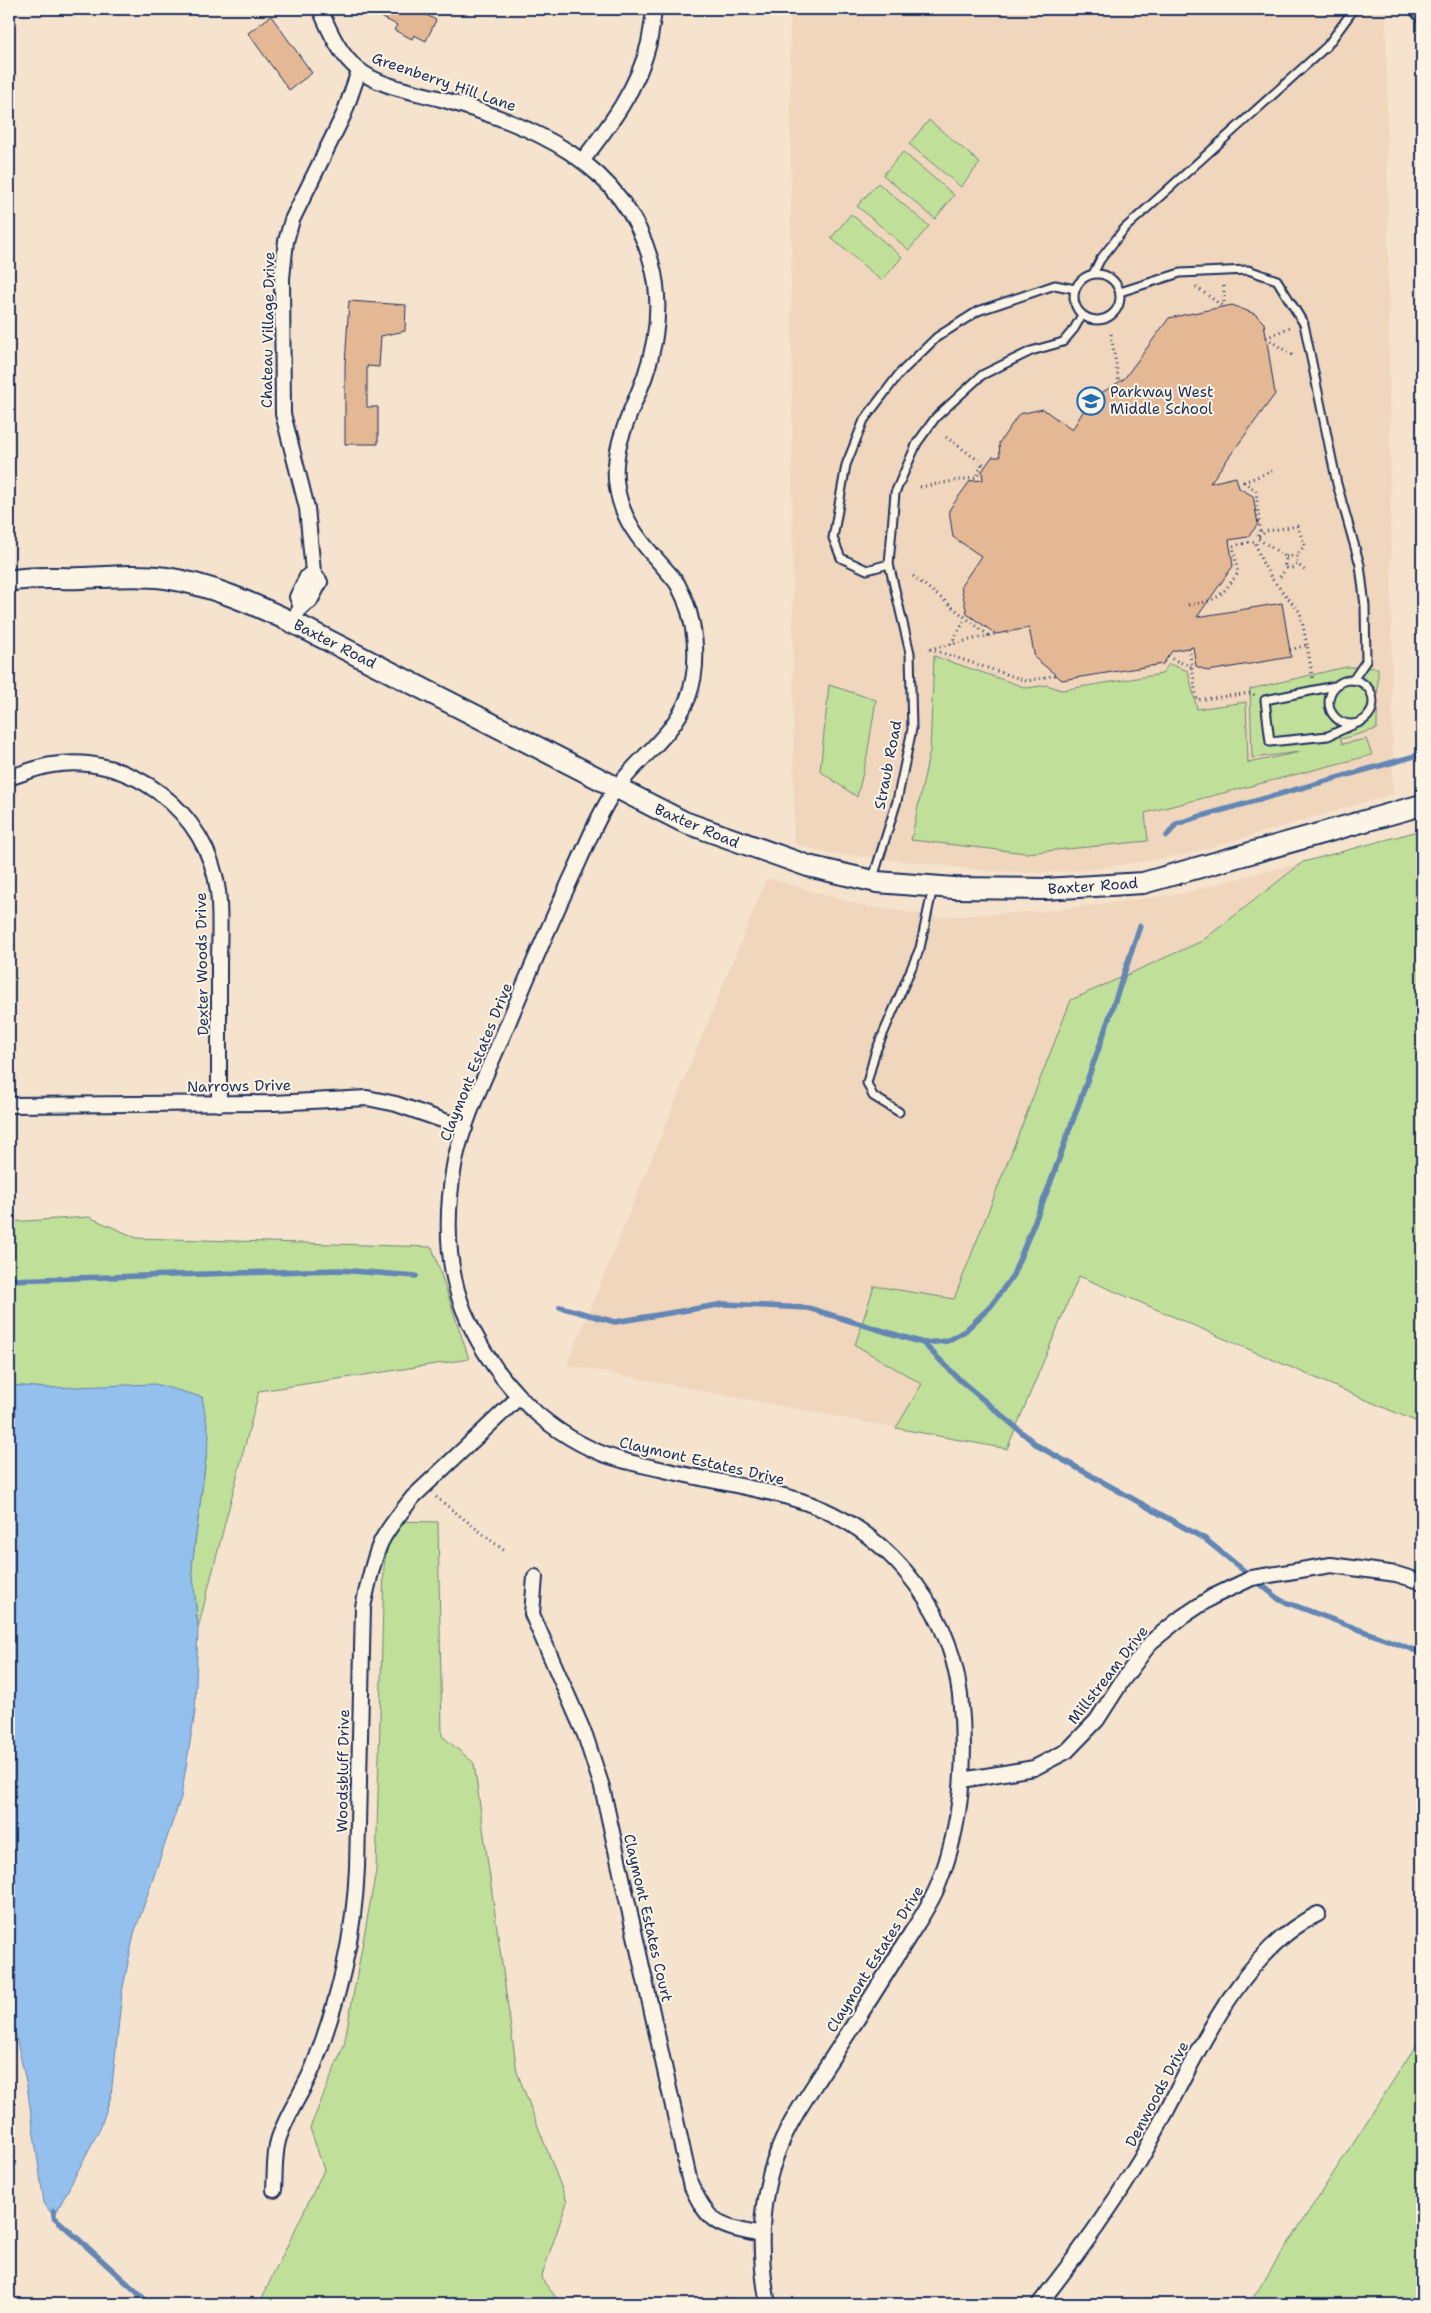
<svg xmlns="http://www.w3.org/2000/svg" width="1431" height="2313" font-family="'Shantell Sans',sans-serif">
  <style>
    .built { fill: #f0d6bc }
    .green { fill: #c0df98; stroke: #6e877b }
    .water { fill: #93c0ed; stroke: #6386b4 }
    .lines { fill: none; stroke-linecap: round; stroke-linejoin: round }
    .stream { stroke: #6386b4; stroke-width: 5.5 }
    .building { fill: #e5b895; stroke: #1b2f5e }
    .lane-casing { stroke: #1b2f5e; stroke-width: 11 }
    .street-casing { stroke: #1b2f5e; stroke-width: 18 }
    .secondary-casing { stroke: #1b2f5e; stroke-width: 24 }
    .path { stroke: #1b2f5e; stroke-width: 3; stroke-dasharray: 1 4; stroke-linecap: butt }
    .lane { stroke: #fcf5e5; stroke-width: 7 }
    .street { stroke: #fcf5e5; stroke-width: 14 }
    .secondary { stroke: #fcf5e5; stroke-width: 20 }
    .labels { text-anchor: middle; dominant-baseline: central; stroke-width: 4; stroke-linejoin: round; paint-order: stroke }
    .street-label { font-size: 15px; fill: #1b2f5e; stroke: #fcf5e5 }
    .poi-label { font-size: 15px; fill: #1b2f5e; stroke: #fcf5e5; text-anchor: start }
  </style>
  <rect width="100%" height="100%" fill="#f5e3cd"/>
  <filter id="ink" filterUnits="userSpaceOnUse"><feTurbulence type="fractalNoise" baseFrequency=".02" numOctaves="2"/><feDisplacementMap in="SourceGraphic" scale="10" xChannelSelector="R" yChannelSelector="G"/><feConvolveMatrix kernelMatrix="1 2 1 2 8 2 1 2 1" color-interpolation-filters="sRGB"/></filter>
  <g filter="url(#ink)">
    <!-- built -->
    <g class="built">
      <path d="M790 9H1386L1393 794 1188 854 1088 870 1042 873 991 871 824 852 794 843Z"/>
      <path d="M1303 862 1202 941 1071 1000 954 1299 873 1286 855 1345 922 1384 896 1428 567 1365 767 878 863 906 940 917 1044 911 1180 894Z"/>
    </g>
    <!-- green -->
    <g class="green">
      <path d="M929 120 980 163 961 187 909 144Z"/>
      <path d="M903 152 954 195 935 219 883 175Z"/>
      <path d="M878 183 929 226 909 250 857 206Z"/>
      <path d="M851 214 902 257 882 281 831 238Z"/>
      <path d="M934 656 1027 688 1047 685 1061 690 1162 674 1169 664 1188 671 1197 709 1246 702 1248 763 1300 752 1252 758 1250 689 1346 667 1378 668 1377 729 1341 739 1342 744 1366 739 1372 755 1145 813 1148 841 1026 853 911 840 930 750Z"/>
      <path d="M829 685 876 700 867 756 857 797 820 771Z"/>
      <path d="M1422 830V1424L1079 1276 1007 1449 896 1428 922 1384 855 1345 874 1286 954 1299 1071 1000 1202 941 1303 862Z"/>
      <path d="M89 1217 137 1238 432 1247 469 1359 259 1391 198 1628 192 1566 209 1435 47 1388 9 1385V1222Z"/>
      <path d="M393 1521 438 1522 442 1736 474 1763 517 2072 567 2202 541 2278 561 2304H259L324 2170 310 2128 344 2045 376 1871 384 1565Z"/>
      <path d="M1422 2036V2304H1249Z"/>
    </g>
    <!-- water -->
    <path class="water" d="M155 1384 202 1397 209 1435 192 1566 198 1628 195 1712 181 1797 134 1934 122 1992 111 2096 101 2126 54 2217 44 2203 27 2086 9 2007V1385L47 1388Z"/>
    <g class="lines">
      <!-- stream -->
      <g class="stream">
        <path d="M1167 836 1176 824 1198 817 1422 754"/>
        <path d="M9 1280 339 1270 416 1276"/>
        <path d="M560 1307 615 1322 724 1304 808 1308 923 1343 947 1341 965 1331 991 1306 1013 1275 1050 1184 1101 1042 1140 926"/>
        <path d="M923 1343 961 1381 1038 1446 1205 1539 1280 1600 1422 1653"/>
        <path d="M54 2211V2217L150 2304"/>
      </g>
    </g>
    <!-- building -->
    <g class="building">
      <path d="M365 9H415L436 20 426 41 414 35 412 39 394 30 397 25Z"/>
      <path d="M271 16 312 73 289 90 248 33Z"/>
      <path d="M349 301 406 305 405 331 381 336 379 367 367 366V407H378V444H345V365Z"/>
      <path d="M1232 305 1255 314 1264 323 1275 394 1210 483 1236 477 1239 488 1253 496 1258 524 1248 537 1229 540 1233 566 1197 617 1282 603 1291 657 1208 671 1196 666 1193 647 1172 651 1163 664 1062 680 1035 658 1029 628 996 634 967 614 961 586 981 556 953 537 949 510 970 481 983 480 982 471 992 457H1000L999 443 1019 414 1043 409 1072 430 1090 400 1124 379 1169 318Z"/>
    </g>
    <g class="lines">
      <!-- lane casing -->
      <g class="lane-casing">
        <g id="lane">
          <circle cx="1097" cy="297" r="23"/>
          <path d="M1093 274 1100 260 1124 229 1327 46 1354 9"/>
          <path d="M1075 289 1055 285 978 311 937 337 899 374 864 420 846 465 833 538 841 558 867 570 889 564 895 493 917 443 936 417 982 375 1031 351 1063 342 1074 329 1082 315"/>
          <path d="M1120 292 1180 273 1248 270 1277 280 1304 324 1337 484 1360 565 1365 606 1366 661 1353 680"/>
          <circle cx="1351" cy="702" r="22"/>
          <path d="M1335 686 1265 700 1270 742 1328 736 1355 724"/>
          <path d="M873 878 897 801 912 729 910 653 889 564"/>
          <path d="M899 1112 873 1096 867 1083 875 1053 920 948 933 887"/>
        </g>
      </g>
      <!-- street casing -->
      <g class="street-casing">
        <g id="street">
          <path d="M320 9C329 30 340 56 359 70 380 87 416 92 441 99 533 126 622 160 651 261 662 299 658 338 645 376 632 412 610 447 617 488 622 519 639 540 659 562 664 568 674 578 678 585 696 618 701 663 688 698 673 736 638 758 615 790 599 813 588 842 576 868 553 917 532 966 511 1016 493 1061 462 1120 454 1166 446 1213 446 1266 464 1311 490 1374 538 1428 603 1454 621 1461 641 1465 660 1469 702 1479 746 1486 788 1497 880 1522 949 1601 960 1695 967 1757 962 1825 939 1883 931 1905 915 1926 903 1946 878 1988 851 2029 824 2070 808 2095 791 2119 780 2146 759 2196 758 2252 768 2304"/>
          <path d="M1417 9 1422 15"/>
          <path d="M582 161C610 125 638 88 649 43 651 32 653 20 654 9"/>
          <path d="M301 607 297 597 307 577 313 572"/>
          <path d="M292 622 301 607 310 601 320 582 313 572 307 508 283 414 282 278 286 241 292 220 344 114 359 71"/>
          <path d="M9 778C23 773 38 767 52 765 131 752 208 813 218 891 221 916 219 942 219 967 219 1013 219 1058 219 1104"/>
          <path d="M9 1105 274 1103 367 1098 396 1104 465 1128"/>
          <path d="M535 1577 532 1614 585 1735 602 1787 690 2183C710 2226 717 2225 761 2235"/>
          <path d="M962 1780 1034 1768 1067 1751 1097 1720 1122 1681 1151 1642 1182 1617 1212 1597 1252 1578 1331 1565 1396 1574 1422 1582"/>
          <path d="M274 2190C275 2175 274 2156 278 2141 285 2116 305 2089 314 2065 339 1999 354 1938 357 1868L363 1607C368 1585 372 1562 381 1542 389 1526 402 1511 413 1497L519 1397"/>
          <path d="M1039 2304C1075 2259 1109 2211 1139 2162 1185 2084 1232 1954 1318 1914"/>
        </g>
      </g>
      <!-- secondary casing -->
      <g class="secondary-casing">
        <path id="secondary" d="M9 581C33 576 57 579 81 578 110 577 138 574 166 578 211 585 251 603 292 622L684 822 808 866 877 882 954 888 1045 889 1143 883 1422 805"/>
      </g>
      <!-- path -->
      <g class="path">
        <path d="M1196 287 1224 307"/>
        <path d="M1224 307V284"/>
        <path d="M1111 334 1119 383"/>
        <path d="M1266 338 1295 357"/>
        <path d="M1266 338 1290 327"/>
        <path d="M946 437 986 466"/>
        <path d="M920 487 977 477 982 463"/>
        <path d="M1258 536 1260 531 1256 491 1244 482 1272 471"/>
        <path d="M1286 557 1297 555"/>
        <path d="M1287 567 1292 568 1297 564 1307 572"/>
        <path d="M913 576 989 636"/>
        <path d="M1280 577 1287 567 1285 565 1286 557 1257 538 1267 531 1297 526 1305 545 1297 555V564"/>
        <path d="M1188 605C1220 600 1219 598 1238 573L1233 546 1255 541 1261 560 1272 579 1300 612 1307 645"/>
        <path d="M951 644 966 618"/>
        <path d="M1189 648 1197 700 1251 693 1256 696"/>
        <path d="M930 649 1027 681 1056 675"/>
        <path d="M930 649 996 634"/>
        <path d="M1290 650 1307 645 1313 680"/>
        <path d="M1167 657 1192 667"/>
        <path d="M436 1497 506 1552"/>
      </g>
      <!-- lane -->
      <use href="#lane" class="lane"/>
      <!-- street -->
      <use href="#street" class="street"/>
      <!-- secondary -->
      <use href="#secondary" class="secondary"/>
    </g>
  </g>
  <!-- icons -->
  <defs>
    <g id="school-ring" transform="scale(1.4375)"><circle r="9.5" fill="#fcf5e5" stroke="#1f6fb2" stroke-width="1.5"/><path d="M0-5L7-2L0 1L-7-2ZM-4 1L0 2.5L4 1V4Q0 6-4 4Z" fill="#1f6fb2"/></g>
  </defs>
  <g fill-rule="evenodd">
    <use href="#school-ring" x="1091" y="401"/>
  </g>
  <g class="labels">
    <!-- street labels -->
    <g class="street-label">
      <text transform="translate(444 82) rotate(19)">Greenberry Hill Lane</text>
      <text transform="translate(268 330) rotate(-89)">Chateau Village Drive</text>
      <text transform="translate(335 644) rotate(27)">Baxter Road</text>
      <text transform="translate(888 765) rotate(-79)">Straub Road</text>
      <text transform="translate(697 826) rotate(23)">Baxter Road</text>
      <text transform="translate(1093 886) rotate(-4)">Baxter Road</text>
      <text transform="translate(202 964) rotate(-91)">Dexter Woods Drive</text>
      <text transform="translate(476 1062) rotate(-68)">Claymont Estates Drive</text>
      <text transform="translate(239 1086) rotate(-1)">Narrows Drive</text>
      <text transform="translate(702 1461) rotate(13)">Claymont Estates Drive</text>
      <text transform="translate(1108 1675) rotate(-52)">Millstream Drive</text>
      <text transform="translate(343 1771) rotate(-89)">Woodsbluff Drive</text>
      <text transform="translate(648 1918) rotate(77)">Claymont Estates Court</text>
      <text transform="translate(875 1959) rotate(-58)">Claymont Estates Drive</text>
      <text transform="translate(1157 2094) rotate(-62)">Denwoods Drive</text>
    </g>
    <!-- poi labels -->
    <g class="poi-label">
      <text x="1110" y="392">Parkway West<tspan x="1110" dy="17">Middle School</tspan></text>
    </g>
  </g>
  <!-- margin -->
  <rect width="1431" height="2313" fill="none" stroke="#fcf5e5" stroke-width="30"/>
  <rect x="15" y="15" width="1401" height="2283" fill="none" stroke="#1b2f5e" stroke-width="2" filter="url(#ink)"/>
</svg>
